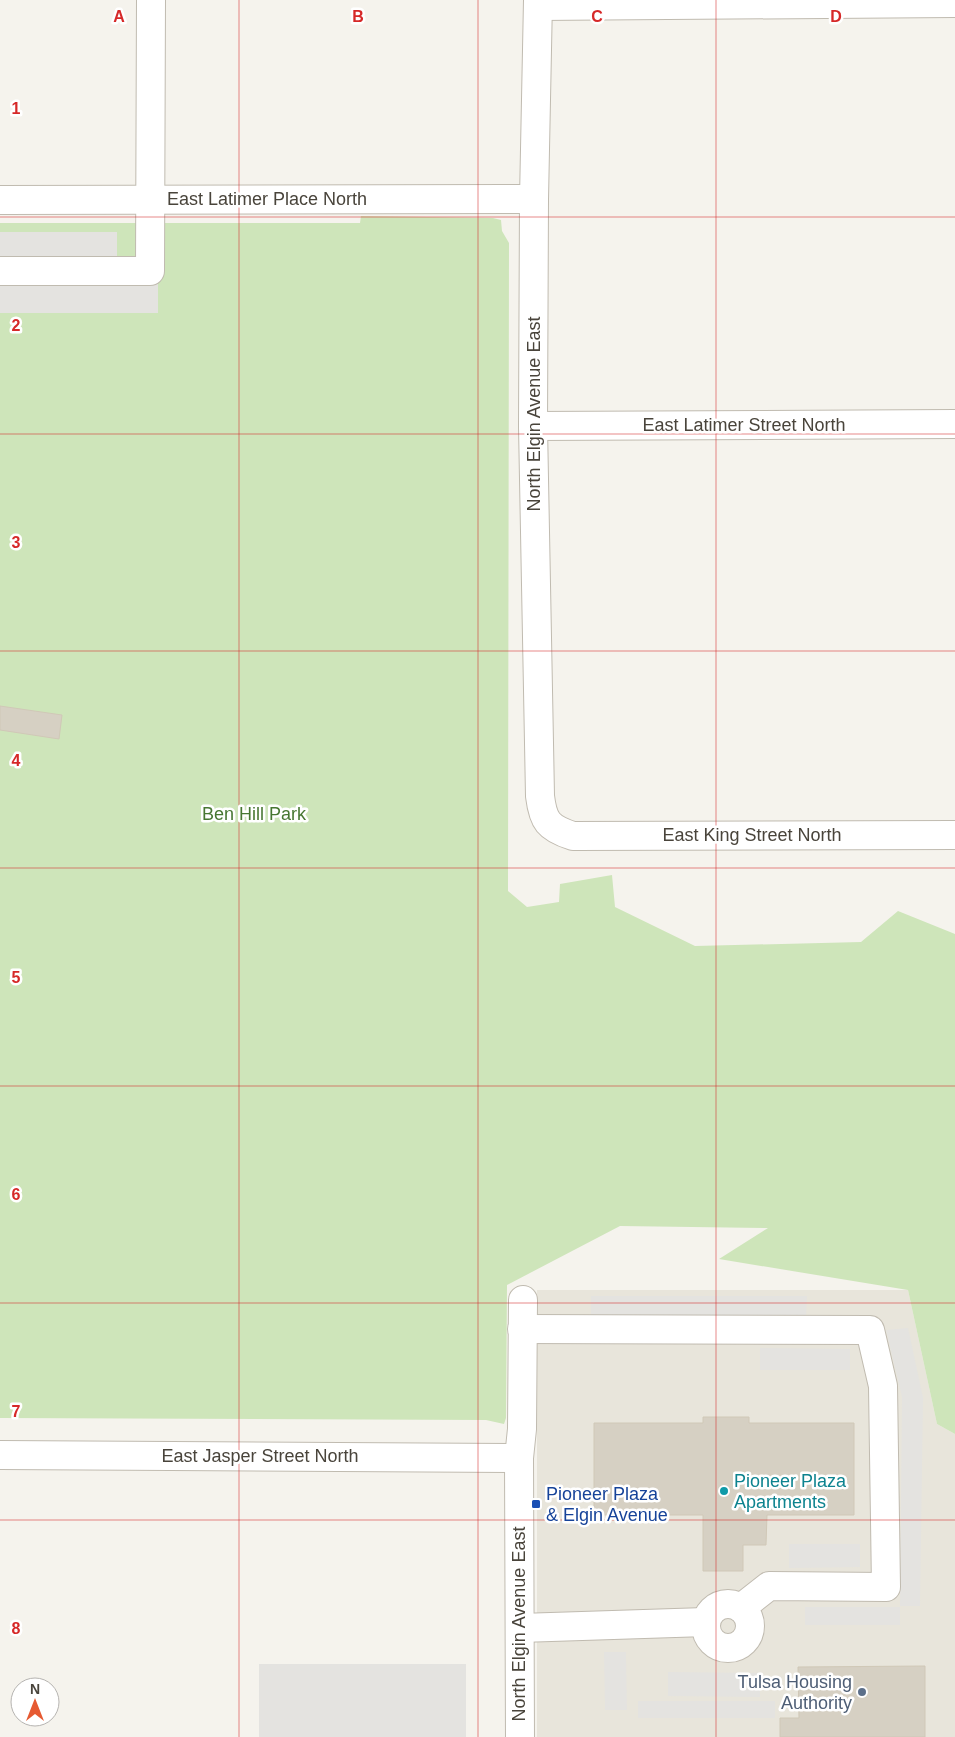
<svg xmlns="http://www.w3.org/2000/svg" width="955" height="1737" font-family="Arial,sans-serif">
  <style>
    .residential { fill: #e8e5db }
    .green { fill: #cee5ba }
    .parking { fill: #e4e3e0 }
    .building { fill: #d6d0c3; stroke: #d0c8b7 }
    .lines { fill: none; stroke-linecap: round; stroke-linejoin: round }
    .minor-casing { stroke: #c0bbb0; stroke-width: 30 }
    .minor { stroke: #fff; stroke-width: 28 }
    .grid { fill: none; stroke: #d62828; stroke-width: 1; stroke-opacity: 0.55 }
    .culture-dot { fill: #0f9aa8; stroke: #fff; stroke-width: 2 }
    .transit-dot { fill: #1a4fb4; stroke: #fff; stroke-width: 2 }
    .service-dot { fill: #5c6f8a; stroke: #fff; stroke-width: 2 }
    .labels { text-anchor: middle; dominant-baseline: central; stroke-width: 5; stroke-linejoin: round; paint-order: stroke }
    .street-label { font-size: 18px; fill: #49443b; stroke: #fff }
    .park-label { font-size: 18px; fill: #477732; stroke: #fff }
    .culture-label { font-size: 18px; fill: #0d838f; stroke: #fff; text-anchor: start }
    .transit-label { font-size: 18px; fill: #164399; stroke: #fff; text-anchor: start }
    .service-label { font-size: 18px; fill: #4e5e75; stroke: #fff; text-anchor: end }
    .grid-label { font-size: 16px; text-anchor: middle; font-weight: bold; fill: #d62828; stroke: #fff; stroke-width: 5; stroke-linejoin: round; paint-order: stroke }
  </style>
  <rect width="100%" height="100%" fill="#f5f3ed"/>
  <!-- residential -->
  <path class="residential" d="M537 1290H908L937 1424 955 1434V1737H537Z"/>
  <!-- green -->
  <path class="green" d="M361 216 493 218 501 220 502 231 509 243 508 891 527 907 559 902 560 884 612 875 615 907 695 946 861 942 898 911 955 934V1434L937 1424 908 1290 719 1259 768 1228 620 1226 507 1285 506 1418 504 1424 486 1420 0 1418V223H360Z"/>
  <!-- parking -->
  <g class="parking">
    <path d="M0 232H117V262H158V313H0Z"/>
    <path d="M591 1296H807L806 1319 591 1318Z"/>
    <path d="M908 1328 923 1398 920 1606H900L902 1397 886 1330Z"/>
    <path d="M760 1348 850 1349V1370H760Z"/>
    <path d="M789 1544H860V1567L789 1568Z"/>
    <rect x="805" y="1607" width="95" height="18"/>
    <path d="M604 1652H626L627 1710H605Z"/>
    <rect x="259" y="1664" width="207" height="73"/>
    <path d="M668 1672 760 1673V1697L668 1696Z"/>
    <rect x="638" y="1701" width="137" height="17"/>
  </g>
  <!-- building -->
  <g class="building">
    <path d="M0 706 62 715 59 739 0 730Z"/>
    <path d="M703 1417H749V1423H854V1515H767L766 1545H743V1571H703V1515H594V1423H703Z"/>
    <path d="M925 1666V1737H780V1718H799L798 1667Z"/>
  </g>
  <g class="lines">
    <!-- minor casing -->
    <g class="minor-casing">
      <g id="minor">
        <path d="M538 0 534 199 533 426 540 796C543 821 548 828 573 836L955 835"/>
        <path d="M538 6 955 3"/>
        <path d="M0 200 534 199"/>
        <path d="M0 271H150L151 0"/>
        <path d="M533 426 955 424"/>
        <path d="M522 1329 870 1330 883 1386 886 1587 769 1586 741 1608"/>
        <path d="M0 1455 519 1458"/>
        <circle cx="728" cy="1626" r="22"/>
        <path d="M520 1628 706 1622"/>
        <path d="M520 1737 519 1458 522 1429 523 1300"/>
      </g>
    </g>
    <!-- minor -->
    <use href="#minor" class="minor"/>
  </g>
  <!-- grid -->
  <path class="grid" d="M239 0V1737M478 0V1737M716 0V1737M0 217H955M0 434H955M0 651H955M0 868H955M0 1086H955M0 1303H955M0 1520H955"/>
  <!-- markers -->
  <circle class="culture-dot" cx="724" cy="1491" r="5"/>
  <rect class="transit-dot" x="531" y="1499" width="10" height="10" rx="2.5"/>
  <circle class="service-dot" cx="862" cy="1692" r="5"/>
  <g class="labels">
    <!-- street labels -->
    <g class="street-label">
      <text x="267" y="199">East Latimer Place North</text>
      <text transform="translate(534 414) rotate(-90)">North Elgin Avenue East</text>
      <text x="744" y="425">East Latimer Street North</text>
      <text x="752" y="835">East King Street North</text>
      <text x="260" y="1456">East Jasper Street North</text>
      <text transform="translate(519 1624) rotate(-90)">North Elgin Avenue East</text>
    </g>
    <!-- park labels -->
    <g class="park-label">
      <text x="254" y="814">Ben Hill Park</text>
    </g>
    <!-- culture labels -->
    <g class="culture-label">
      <text x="734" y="1481">Pioneer Plaza<tspan x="734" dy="21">Apartments</tspan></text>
    </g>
    <!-- transit labels -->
    <g class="transit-label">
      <text x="546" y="1494">Pioneer Plaza<tspan x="546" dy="21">&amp; Elgin Avenue</tspan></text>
    </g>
    <!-- service labels -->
    <g class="service-label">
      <text x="852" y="1682">Tulsa Housing<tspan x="852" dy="21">Authority</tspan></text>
    </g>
  </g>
  <g class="grid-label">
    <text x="119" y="22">A</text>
    <text x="358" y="22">B</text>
    <text x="597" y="22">C</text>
    <text x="836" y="22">D</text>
    <text x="16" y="114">1</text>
    <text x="16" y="331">2</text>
    <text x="16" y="548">3</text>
    <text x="16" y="766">4</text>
    <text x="16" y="983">5</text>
    <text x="16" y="1200">6</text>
    <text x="16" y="1417">7</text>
    <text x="16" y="1634">8</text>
  </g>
  <!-- north arrow -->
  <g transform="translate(35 1702)"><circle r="24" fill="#ffffff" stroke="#b6b4b1"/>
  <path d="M0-4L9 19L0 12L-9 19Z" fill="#e65a32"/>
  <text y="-8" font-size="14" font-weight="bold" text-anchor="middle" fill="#49443b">N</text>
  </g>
</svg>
